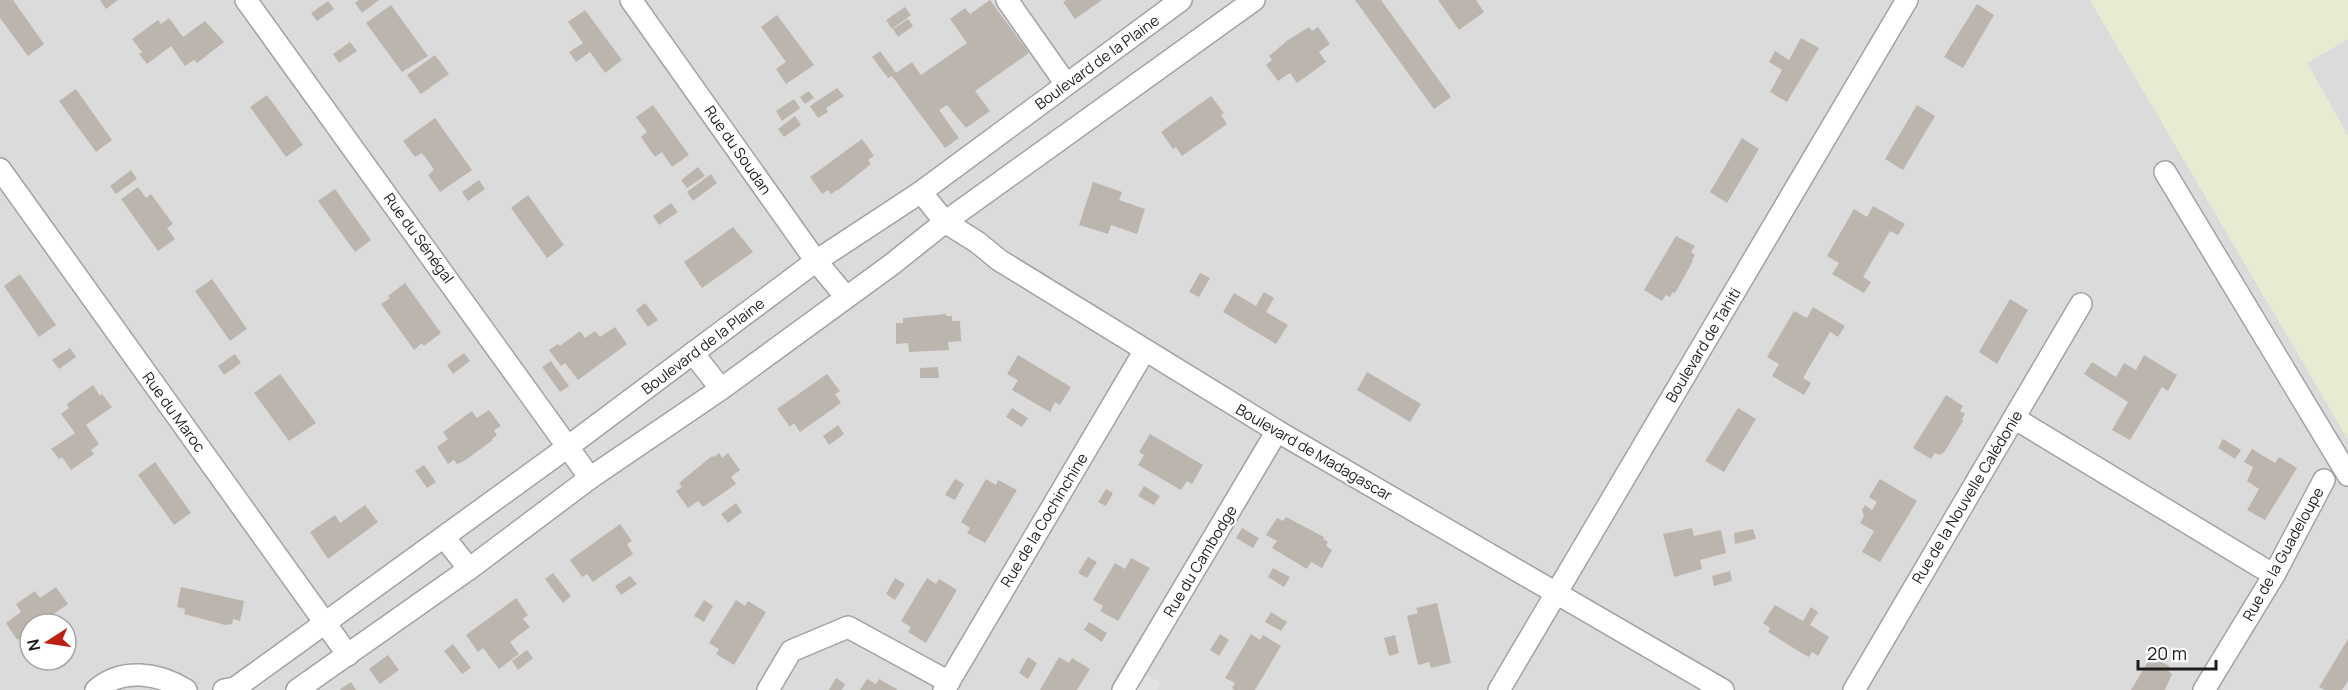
<svg xmlns="http://www.w3.org/2000/svg" width="2348" height="690" font-family="Manrope,sans-serif">
  <style>
    .residential { fill: #dcdbdb; fill-rule: evenodd }
    .farmland { fill: #e7ebd2 }
    .parking { fill: #e2e2e2 }
    .building { fill: #bbb5ae }
    .lines { fill: none; stroke-linecap: round; stroke-linejoin: round }
    .minor-casing { stroke: #a2a2a2; stroke-width: 24 }
    .minor { stroke: #fff; stroke-width: 21 }
    .labels { text-anchor: middle; dominant-baseline: central; stroke-width: 4.5; stroke-linejoin: round; paint-order: stroke }
    .street-label { font-size: 15px; fill: #1e1e1e; stroke: #fff }
  </style>
  <rect width="100%" height="100%" fill="#eeece5"/>
  <!-- residential -->
  <g class="residential">
    <path d="M0 0H2090L2348 439V690H0ZM30 624H66V660H30Z"/>
    <path d="M2348 39V136L2307 63Z"/>
  </g>
  <!-- farmland -->
  <path class="farmland" d="M2090 0H2348V39L2307 63 2348 136V439Z"/>
  <!-- parking -->
  <path class="parking" d="M1144 673 1161 683 1157 690H1134Z"/>
  <!-- building -->
  <g class="building">
    <path d="M0 0H13L44 44 28 56 0 18Z"/>
    <path d="M100 0H118L106 9Z"/>
    <path d="M359 0H379L362 13 355 3Z"/>
    <path d="M990 0 1029 53 975 91 990 111 966 128 947 105 939 110 959 138 945 148 892 76 888 78 872 57 880 51 896 73 912 62 921 75 967 43 950 19 965 8 970 14Z"/>
    <path d="M1066 0H1102L1075 19 1063 2Z"/>
    <path d="M1355 0H1381L1451 97 1434 109Z"/>
    <path d="M1438 0H1476L1484 12 1459 30Z"/>
    <path d="M328 1 334 9 317 21 311 13Z"/>
    <path d="M1977 4 1994 15 1963 68 1944 57Z"/>
    <path d="M391 5 428 56 402 72 366 23Z"/>
    <path d="M905 7 911 15 892 29 886 20Z"/>
    <path d="M585 10 622 60 605 73 590 52 576 62 569 52 583 43 568 22Z"/>
    <path d="M777 15 814 65 786 84 776 69 786 62 761 27Z"/>
    <path d="M169 18 183 37 205 21 224 42 197 63 194 60 185 66 171 46 147 64 139 54 142 52 132 39 158 20 161 24Z"/>
    <path d="M908 19 913 26 898 37 893 29Z"/>
    <path d="M1309 27 1312 31 1318 27 1330 44 1319 52 1326 62 1297 83 1290 73 1278 81 1266 65 1272 60 1269 56 1288 40Z"/>
    <path d="M1801 38 1819 48 1787 102 1770 92 1782 70 1769 62 1775 51 1789 60Z"/>
    <path d="M350 42 357 51 339 63 333 54Z"/>
    <path d="M435 55 449 74 421 94 407 75Z"/>
    <path d="M837 88 844 96 826 108 828 112 818 118 810 106Z"/>
    <path d="M76 89 112 140 96 152 59 101Z"/>
    <path d="M809 91 814 98 805 104 800 97Z"/>
    <path d="M267 95 303 145 286 157 250 107Z"/>
    <path d="M1211 96 1224 113 1221 115 1227 124 1182 156 1176 147 1173 149 1161 132Z"/>
    <path d="M794 99 800 108 782 121 776 111Z"/>
    <path d="M653 105 689 155 672 167 662 152 655 157 641 137 647 132 636 117Z"/>
    <path d="M1917 105 1935 116 1903 170 1885 159Z"/>
    <path d="M795 116 801 125 784 137 778 129Z"/>
    <path d="M435 118 472 170 440 192 428 175 434 170 428 161 422 153 415 157 403 141Z"/>
    <path d="M1742 138 1759 149 1727 203 1710 192Z"/>
    <path d="M862 139 874 156 868 160 871 164 837 191V190L831 194 828 190 822 194 810 177Z"/>
    <path d="M698 167 705 176 687 188 681 180Z"/>
    <path d="M131 170 137 179 116 194 110 186Z"/>
    <path d="M711 174 717 183 693 201 687 192Z"/>
    <path d="M479 180 485 189 468 201 462 192Z"/>
    <path d="M1093 182 1122 192 1119 200 1145 209 1137 234 1111 225 1108 234 1079 225Z"/>
    <path d="M138 187 146 198 151 194 173 224 167 228 175 239 158 251 121 199Z"/>
    <path d="M335 189 371 240 355 252 318 201Z"/>
    <path d="M528 195 564 245 547 258 511 208Z"/>
    <path d="M671 203 678 212 659 225 653 216Z"/>
    <path d="M1873 206 1905 224 1898 235 1890 231 1863 277 1871 282 1864 293 1832 274 1839 263 1827 256 1854 209 1867 217Z"/>
    <path d="M733 227 753 252 702 288 684 262Z"/>
    <path d="M1676 236 1695 246 1691 252 1695 255 1692 260 1693 261 1675 293 1673 292 1670 297 1666 295 1662 301 1644 290Z"/>
    <path d="M1200 273 1210 278 1199 297 1189 292Z"/>
    <path d="M20 274 56 325 39 337 4 286Z"/>
    <path d="M212 279 247 329 230 341 195 291Z"/>
    <path d="M405 283 441 333 424 346 422 343 414 350 381 304 390 298 388 296Z"/>
    <path d="M1264 292 1274 298 1266 312 1288 325 1276 344 1223 312 1234 293 1256 306Z"/>
    <path d="M2010 299 2028 310 1997 364 1979 352Z"/>
    <path d="M645 303 658 320 648 327 636 310Z"/>
    <path d="M1813 307 1845 326 1838 337 1830 332 1803 378 1811 383 1804 395 1772 376 1779 364 1767 357 1794 311 1807 318Z"/>
    <path d="M946 314V316H952V321H960L961 341 948 342 949 350 909 352 908 343 896 344V323H903V318Z"/>
    <path d="M615 327 627 344 578 380 565 363 561 366 549 350 558 344 560 346 580 331 585 338 595 331 600 337Z"/>
    <path d="M70 348 76 357 59 369 52 360Z"/>
    <path d="M464 353 470 361 453 374 447 365Z"/>
    <path d="M235 354 241 363 224 375 218 366Z"/>
    <path d="M1018 355 1071 387 1060 405 1055 402 1050 412 1012 390 1018 380 1007 374Z"/>
    <path d="M2144 355 2177 375 2168 391 2162 387 2130 440 2112 430 2128 402 2084 374 2092 362 2116 377 2124 363 2136 370Z"/>
    <path d="M551 361 569 386 560 392 542 367Z"/>
    <path d="M938 367 939 378H920V368Z"/>
    <path d="M1367 372 1421 404 1410 422 1357 390Z"/>
    <path d="M280 374 316 423 289 441 254 393Z"/>
    <path d="M827 374 840 391 835 394 841 403 800 432 794 423 790 427 777 409Z"/>
    <path d="M93 385 100 396 102 394 112 407 86 425 99 444 91 450 94 454 71 470 62 457 59 459 51 449 75 433 61 414 69 408 67 404Z"/>
    <path d="M1946 395 1963 406 1960 411 1965 414 1962 419 1963 421 1945 451 1940 455 1935 453 1931 459 1913 448Z"/>
    <path d="M1012 408 1028 418 1022 427 1006 417Z"/>
    <path d="M1738 408 1756 419 1724 472 1705 461Z"/>
    <path d="M489 410 501 426 494 430 497 435 492 439 493 440 464 461 457 464 454 460 448 464 437 447 448 439 443 432 472 411 477 418Z"/>
    <path d="M838 425 844 434 829 445 823 436Z"/>
    <path d="M1150 434 1203 465 1192 484 1187 481 1181 490 1138 465 1144 455 1139 452Z"/>
    <path d="M2223 439 2241 450 2235 459 2218 448Z"/>
    <path d="M2252 449 2275 463 2279 457 2297 468 2265 520 2247 510 2259 489 2247 481 2253 467 2244 462Z"/>
    <path d="M719 453 722 458 728 453 740 470 731 477 736 484 703 507 698 501 688 508 676 491 682 487 679 483 712 456 714 457Z"/>
    <path d="M155 462 191 513 174 525 138 475Z"/>
    <path d="M424 465 436 482 427 488 415 471Z"/>
    <path d="M955 479 964 484 955 500 945 495Z"/>
    <path d="M986 479 996 485 998 480 1017 490 985 543 967 533 970 528 961 522Z"/>
    <path d="M1880 479 1917 501 1880 562 1862 552 1874 531 1860 523 1864 516 1862 510 1865 505 1872 510 1877 502 1869 497Z"/>
    <path d="M1144 486 1160 496 1154 505 1138 496Z"/>
    <path d="M1106 489 1113 493 1106 506 1098 502Z"/>
    <path d="M736 503 742 512 728 523 721 514Z"/>
    <path d="M365 505 378 522 328 559 310 532 335 515 340 523Z"/>
    <path d="M1286 517 1324 537 1323 539 1328 542 1326 546 1332 550 1322 568 1311 562 1307 569 1272 548 1277 541 1266 535 1277 518 1283 521Z"/>
    <path d="M620 524 632 541 627 544 633 554 593 582 587 574 582 577 570 560Z"/>
    <path d="M1242 528 1259 538 1253 548 1236 538Z"/>
    <path d="M1692 528 1694 536 1721 530 1726 553 1700 560 1702 569 1674 577 1663 534Z"/>
    <path d="M1753 529 1756 539 1735 544 1734 533Z"/>
    <path d="M1088 557 1097 562 1087 578 1078 573Z"/>
    <path d="M1131 558 1150 568 1118 621 1100 611 1103 606 1093 600 1115 563 1125 569Z"/>
    <path d="M1273 568 1290 577 1284 587 1268 577Z"/>
    <path d="M1730 571 1732 581 1714 586 1712 576Z"/>
    <path d="M553 573 571 596 563 603 545 579Z"/>
    <path d="M630 576 637 584 621 595 615 586Z"/>
    <path d="M895 578 905 584 895 600 886 594Z"/>
    <path d="M927 578 936 584 939 579 957 590 926 643 908 632 911 627 901 621Z"/>
    <path d="M56 587 68 604 39 624H30V631L17 640 6 623 21 612 16 604 35 591 40 598Z"/>
    <path d="M181 587 244 601 240 621 233 619 232 624 225 625 184 614 185 609 177 607Z"/>
    <path d="M516 598 528 615 523 619 530 627 510 642 519 654 499 669 483 648 478 652 466 635Z"/>
    <path d="M704 600 713 606 704 622 694 616Z"/>
    <path d="M736 600 745 606 748 601 766 612 734 665 716 654 719 649 709 643Z"/>
    <path d="M1437 603 1451 663 1431 668 1429 662 1418 665 1407 616 1418 613 1416 608Z"/>
    <path d="M1775 605 1803 621 1811 607 1818 612 1810 625 1829 637 1818 656 1812 652 1809 657 1803 654 1768 632 1770 628 1763 623Z"/>
    <path d="M1271 612 1287 622 1281 631 1265 622Z"/>
    <path d="M1089 622 1107 633 1102 642 1084 630Z"/>
    <path d="M1220 634 1229 640 1219 656 1210 650Z"/>
    <path d="M1251 634 1260 640 1263 635 1281 646 1255 690H1235L1232 688 1235 683 1225 678Z"/>
    <path d="M1395 635 1399 653 1389 656 1384 638Z"/>
    <path d="M2348 639V681L2342 690H2325L2319 687Z"/>
    <path d="M453 644 471 668 462 674 444 651Z"/>
    <path d="M527 650 533 658 518 670 512 661Z"/>
    <path d="M388 655 399 670 380 684 369 669Z"/>
    <path d="M2152 655 2170 667 2168 671 2172 674 2165 690H2131Z"/>
    <path d="M1028 657 1037 663 1028 679 1019 673Z"/>
    <path d="M1059 657 1069 663 1072 658 1090 669 1077 690H1040Z"/>
    <path d="M836 678 845 684 842 690H829Z"/>
    <path d="M867 679 876 684 879 679 898 690H860Z"/>
    <path d="M351 682 356 690H339Z"/>
  </g>
  <g class="lines">
    <!-- minor casing -->
    <g class="minor-casing">
      <g id="minor">
        <path d="M246 0 590 478"/>
        <path d="M631 0 816 261 846 297"/>
        <path d="M1007 0 1066 84"/>
        <path d="M0 169 348 655"/>
        <path d="M2165 172 2348 475"/>
        <path d="M921 192 945 222 977 242 999 260 1277 431 1723 690"/>
        <path d="M693 353 721 389"/>
        <path d="M2014 418 2274 575"/>
        <path d="M444 537 469 569"/>
        <path d="M96 690C122 667 159 673 186 690"/>
        <path d="M224 690 235 688 278 657 569 446 816 261 921 192 1181 0"/>
        <path d="M297 690 469 569 590 478 721 389 891 265 945 222 1254 0"/>
        <path d="M768 690 791 651 848 627 949 682"/>
        <path d="M944 690 1145 350"/>
        <path d="M1123 690 1277 431"/>
        <path d="M1499 690 1907 0"/>
        <path d="M1854 690 2081 304"/>
        <path d="M2204 690 2274 575 2324 480"/>
      </g>
    </g>
    <!-- minor -->
    <use href="#minor" class="minor"/>
  </g>
  <g class="labels">
    <!-- street labels -->
    <g class="street-label">
      <text transform="translate(1097 62) rotate(-36)">Boulevard de la Plaine</text>
      <text transform="translate(738 150) rotate(55)">Rue du Soudan</text>
      <text transform="translate(419 238) rotate(54)">Rue du Sénégal</text>
      <text transform="translate(1703 345) rotate(-59)">Boulevard de Tahiti</text>
      <text transform="translate(703 346) rotate(-37)">Boulevard de la Plaine</text>
      <text transform="translate(174 412) rotate(54)">Rue du Maroc</text>
      <text transform="translate(1314 452) rotate(30)">Boulevard de Madagascar</text>
      <text transform="translate(1967 497) rotate(-59)">Rue de la Nouvelle Calédonie</text>
      <text transform="translate(1044 520) rotate(-59)">Rue de la Cochinchine</text>
      <text transform="translate(2283 554) rotate(-61)">Rue de la Guadeloupe</text>
      <text transform="translate(1200 561) rotate(-59)">Rue du Cambodge</text>
    </g>
  </g>
  <!-- north arrow -->
  <g transform="translate(48 642) rotate(258)"><circle r="28" fill="#ffffff" stroke="#a5a5a5" stroke-width="1.5"/>
  <path d="M0-4.5L10 22L0 15L-10 22Z" fill="#bb2012"/>
  <text y="-9" font-size="16" font-weight="bold" text-anchor="middle" fill="#1e1e1e">N</text>
  </g>
  <!-- scale -->
  <path d="M2138 660v9h78v-9" fill="none" stroke="#1e1e1e" stroke-width="3"/>
  <text x="2147" y="660" font-size="18" fill="#1e1e1e" stroke="#ffffff" stroke-width="4.5" paint-order="stroke">20 m</text>
</svg>
